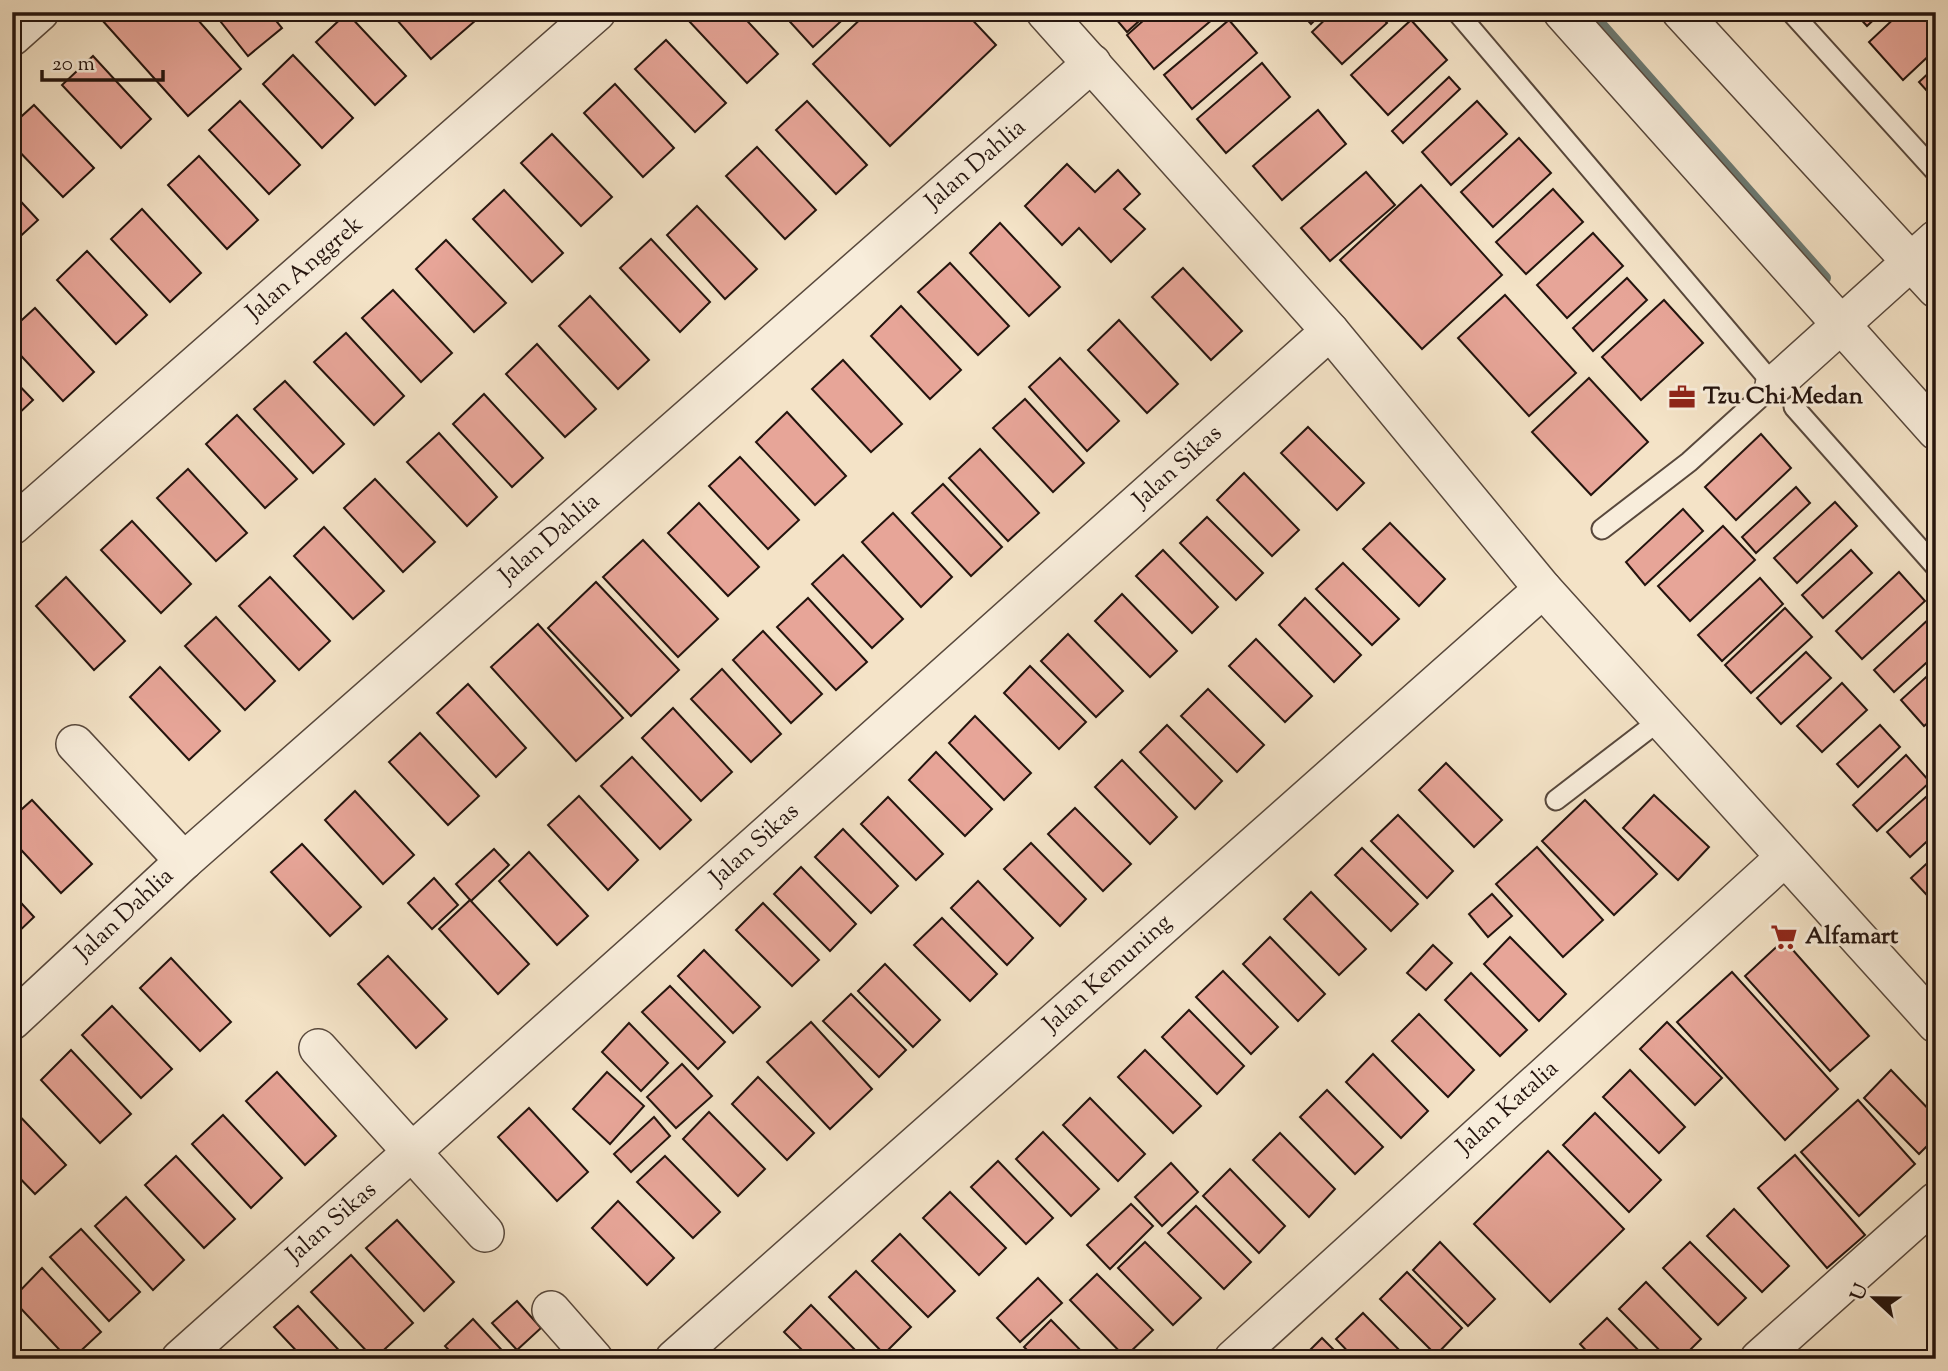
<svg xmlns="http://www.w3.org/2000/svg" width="1948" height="1371" font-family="'Sorts Mill Goudy',serif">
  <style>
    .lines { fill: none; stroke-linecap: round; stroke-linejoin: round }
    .stream { stroke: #6c7a73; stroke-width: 12 }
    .building { fill: #e7a598; stroke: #24140e; stroke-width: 2 }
    .service-casing { stroke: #58483c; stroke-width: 23 }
    .minor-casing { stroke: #58483c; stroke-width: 40 }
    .service { stroke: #f8eddb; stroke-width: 19 }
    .minor { stroke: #f8eddb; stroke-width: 37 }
    .labels { text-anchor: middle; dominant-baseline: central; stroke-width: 6; stroke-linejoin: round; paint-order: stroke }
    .street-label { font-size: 24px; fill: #24140e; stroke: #f8eddb }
    .poi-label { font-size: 24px; font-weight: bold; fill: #24140e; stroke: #f8eddb; text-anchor: start }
  </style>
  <rect width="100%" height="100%" fill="#f4e3c7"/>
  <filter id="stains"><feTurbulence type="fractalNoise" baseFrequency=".00286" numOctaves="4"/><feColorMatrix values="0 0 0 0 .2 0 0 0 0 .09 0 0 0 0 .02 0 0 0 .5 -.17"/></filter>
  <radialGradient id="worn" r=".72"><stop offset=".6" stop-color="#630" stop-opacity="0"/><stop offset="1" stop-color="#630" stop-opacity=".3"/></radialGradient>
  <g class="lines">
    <!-- stream -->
    <path class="stream" d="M1590 12 1825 278"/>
  </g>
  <!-- building -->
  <g class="building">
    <path d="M111 12H191L241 69 188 116 102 20Z"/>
    <path d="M213 12H269L282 28 248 56Z"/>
    <path d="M390 12H481L483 14 431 59Z"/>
    <path d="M696 12H739L778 54 747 83 688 20Z"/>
    <path d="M781 12H851L813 47Z"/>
    <path d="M868 12H965L996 45 890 146 813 64Z"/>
    <path d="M1110 12H1149L1127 32Z"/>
    <path d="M1153 12H1220V13L1154 69 1127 35Z"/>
    <path d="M1300 12H1323L1311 24Z"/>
    <path d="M1333 12H1378L1387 23 1342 64 1312 32Z"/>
    <path d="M1854 12H1882L1867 26Z"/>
    <path d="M1901 12H1936V49L1903 80 1869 42Z"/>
    <path d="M347 13 406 76 375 105 316 42Z"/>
    <path d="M1229 20 1257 53 1192 109 1164 75Z"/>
    <path d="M1411 20 1447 60 1388 115 1351 75Z"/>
    <path d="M666 40 726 103 695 132 635 69Z"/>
    <path d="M293 55 353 118 322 148 263 84Z"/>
    <path d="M93 56 151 119 121 148 62 85Z"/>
    <path d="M1262 63 1290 97 1226 153 1197 119Z"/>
    <path d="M1936 66V101L1919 82Z"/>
    <path d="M1449 77 1460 89 1403 143 1392 131Z"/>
    <path d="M615 84 674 148 643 177 584 113Z"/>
    <path d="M240 101 300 165 269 194 209 130Z"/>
    <path d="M807 101 867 165 836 194 776 130Z"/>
    <path d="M1477 101 1507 134 1451 185 1422 152Z"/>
    <path d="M34 105 94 168 63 197 12 144V125Z"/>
    <path d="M1318 110 1346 144 1282 200 1253 166Z"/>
    <path d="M552 134 612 197 581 226 521 163Z"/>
    <path d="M1519 138 1551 173 1493 227 1461 192Z"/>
    <path d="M757 147 816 210 785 239 726 176Z"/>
    <path d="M199 156 258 220 227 249 168 185Z"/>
    <path d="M1067 164 1095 192 1118 170 1140 194 1124 209 1145 229 1111 262 1079 228 1062 245 1025 206Z"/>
    <path d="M1366 172 1395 205 1330 261 1301 228Z"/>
    <path d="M1421 185 1502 275 1422 349 1340 260Z"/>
    <path d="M1553 189 1583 222 1526 274 1496 242Z"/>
    <path d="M504 190 563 253 532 282 473 219Z"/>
    <path d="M12 192 38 220 12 244Z"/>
    <path d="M697 206 757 269 725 299 667 235Z"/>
    <path d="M142 209 201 273 170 302 111 239Z"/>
    <path d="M1000 223 1060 287 1029 316 970 253Z"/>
    <path d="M1593 233 1623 266 1567 318 1537 285Z"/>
    <path d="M651 239 710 302 680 332 620 268Z"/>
    <path d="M446 240 506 303 474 332 416 269Z"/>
    <path d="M87 251 147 315 116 344 57 280Z"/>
    <path d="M950 263 1009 326 978 355 918 292Z"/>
    <path d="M1183 268 1242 331 1211 360 1152 297Z"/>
    <path d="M1627 278 1647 300 1593 351 1573 328Z"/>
    <path d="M393 290 452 353 421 382 362 318Z"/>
    <path d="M1505 295 1576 373 1529 416 1458 338Z"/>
    <path d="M590 296 649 360 618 389 559 326Z"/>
    <path d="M1664 300 1703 343 1641 400 1602 357Z"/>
    <path d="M901 306 961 370 930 399 871 336Z"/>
    <path d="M35 308 94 372 63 401 12 346V329Z"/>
    <path d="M1119 320 1178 384 1147 413 1088 350Z"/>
    <path d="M346 333 404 396 374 425 314 362Z"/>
    <path d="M537 344 596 409 565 437 506 374Z"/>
    <path d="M1060 358 1119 421 1087 451 1029 387Z"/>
    <path d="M843 360 902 424 871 452 812 389Z"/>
    <path d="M12 378 33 400 12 420Z"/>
    <path d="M1589 378 1648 442 1591 495 1532 432Z"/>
    <path d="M285 381 344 444 313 473 254 409Z"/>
    <path d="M484 394 543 458 512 487 453 424Z"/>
    <path d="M1025 399 1084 463 1053 492 993 428Z"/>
    <path d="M787 412 846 476 815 505 756 442Z"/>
    <path d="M237 415 297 479 265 508 206 444Z"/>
    <path d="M1308 427 1364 483 1337 510 1281 453Z"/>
    <path d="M439 433 497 497 467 526 407 462Z"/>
    <path d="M1761 434 1791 468 1736 520 1705 487Z"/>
    <path d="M980 449 1039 513 1008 541 949 478Z"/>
    <path d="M740 457 799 520 768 549 709 486Z"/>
    <path d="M188 469 247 533 216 561 157 498Z"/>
    <path d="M1244 473 1299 530 1272 556 1217 500Z"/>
    <path d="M375 479 435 542 403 572 344 508Z"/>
    <path d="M943 484 1002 547 971 576 912 513Z"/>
    <path d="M1796 487 1810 503 1756 553 1742 537Z"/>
    <path d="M1835 502 1857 526 1797 583 1774 558Z"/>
    <path d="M699 503 759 567 728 596 668 533Z"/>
    <path d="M1683 509 1703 531 1645 585 1626 562Z"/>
    <path d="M893 513 952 577 921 607 862 542Z"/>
    <path d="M1207 517 1263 573 1236 600 1180 543Z"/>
    <path d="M132 521 191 584 161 613 101 550Z"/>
    <path d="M1390 523 1445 579 1419 606 1363 549Z"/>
    <path d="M1723 526 1755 560 1690 621 1658 586Z"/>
    <path d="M324 527 384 591 353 619 294 556Z"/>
    <path d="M643 540 718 619 678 657 603 577Z"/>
    <path d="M1163 550 1218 607 1192 633 1136 576Z"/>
    <path d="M1851 550 1872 573 1823 618 1802 595Z"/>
    <path d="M843 555 903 619 872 648 812 584Z"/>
    <path d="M1343 563 1399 619 1372 645 1316 589Z"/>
    <path d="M1899 572 1925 601 1862 659 1836 631Z"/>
    <path d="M66 577 125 641 94 670 36 606Z"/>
    <path d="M270 577 330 641 299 670 239 606Z"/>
    <path d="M1760 578 1783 604 1722 661 1698 635Z"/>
    <path d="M596 582 679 670 631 716 548 628Z"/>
    <path d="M1122 594 1177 651 1150 677 1095 621Z"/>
    <path d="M808 598 867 662 836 690 777 627Z"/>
    <path d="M1305 598 1361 655 1334 682 1279 625Z"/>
    <path d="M1785 608 1812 637 1751 693 1725 665Z"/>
    <path d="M216 617 275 681 245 710 185 646Z"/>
    <path d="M1931 617 1936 622V654L1894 692 1874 670Z"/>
    <path d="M538 624 623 718 576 761 491 667Z"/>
    <path d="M763 631 822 694 791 723 733 660Z"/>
    <path d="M1068 634 1123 691 1096 717 1041 661Z"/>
    <path d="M1256 639 1312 696 1285 722 1229 666Z"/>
    <path d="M1806 652 1831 678 1781 724 1757 698Z"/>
    <path d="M1030 666 1086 722 1059 749 1004 693Z"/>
    <path d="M160 667 220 731 189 760 130 697Z"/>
    <path d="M1936 668V716L1924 726 1901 700Z"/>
    <path d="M722 669 781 734 751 762 691 699Z"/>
    <path d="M1842 683 1867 710 1822 752 1797 726Z"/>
    <path d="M468 684 526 748 496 777 437 713Z"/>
    <path d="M1208 689 1264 745 1237 772 1181 716Z"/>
    <path d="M673 708 732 772 701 801 642 738Z"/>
    <path d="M975 716 1031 773 1004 800 949 743Z"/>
    <path d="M1167 725 1222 781 1195 809 1140 752Z"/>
    <path d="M1880 725 1900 747 1858 787 1837 764Z"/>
    <path d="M420 733 479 796 448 825 389 762Z"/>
    <path d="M936 752 992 809 965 836 909 780Z"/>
    <path d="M1906 755 1930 782 1877 831 1853 805Z"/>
    <path d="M632 757 691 820 660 849 601 786Z"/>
    <path d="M1122 760 1177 817 1150 844 1095 787Z"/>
    <path d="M1446 763 1502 820 1474 847 1419 790Z"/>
    <path d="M1936 788V833L1910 857 1887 832Z"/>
    <path d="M355 791 414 855 383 884 325 820Z"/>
    <path d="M1654 795 1709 847 1678 880 1623 828Z"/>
    <path d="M579 796 638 860 608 890 548 825Z"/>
    <path d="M888 797 943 854 916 880 861 824Z"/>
    <path d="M32 800 92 864 61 893 12 840V818Z"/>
    <path d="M1585 800 1657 874 1614 915 1542 841Z"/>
    <path d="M1075 808 1131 864 1103 891 1048 834Z"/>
    <path d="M1398 815 1453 871 1427 898 1371 841Z"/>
    <path d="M843 829 898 886 871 913 815 857Z"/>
    <path d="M1031 843 1086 899 1060 926 1004 869Z"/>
    <path d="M302 844 361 907 330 936 271 872Z"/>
    <path d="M1537 847 1603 920 1563 957 1496 884Z"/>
    <path d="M1362 848 1418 904 1391 931 1335 875Z"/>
    <path d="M494 849 509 865 471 901 456 884Z"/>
    <path d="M529 852 588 916 557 945 499 881Z"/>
    <path d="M1936 855V905L1911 878Z"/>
    <path d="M801 867 856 924 830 951 774 894Z"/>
    <path d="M434 878 458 905 432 929 408 903Z"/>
    <path d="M978 881 1033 938 1007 965 951 908Z"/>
    <path d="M1311 892 1366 949 1339 975 1284 919Z"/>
    <path d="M12 893 34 917 12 938Z"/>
    <path d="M1492 894 1512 916 1488 937 1469 914Z"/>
    <path d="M470 900 529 964 498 994 439 929Z"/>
    <path d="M763 903 819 960 792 986 736 930Z"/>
    <path d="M942 918 997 974 970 1001 914 945Z"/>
    <path d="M1270 937 1325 994 1298 1021 1243 964Z"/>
    <path d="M1510 937 1566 994 1539 1021 1484 964Z"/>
    <path d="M1784 940 1869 1036 1830 1071 1745 976Z"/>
    <path d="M1433 945 1452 963 1426 990 1407 973Z"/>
    <path d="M704 950 760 1007 733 1033 678 976Z"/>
    <path d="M388 956 447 1019 416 1048 358 984Z"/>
    <path d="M171 958 231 1022 200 1051 140 988Z"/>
    <path d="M885 964 940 1020 913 1047 858 991Z"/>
    <path d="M1223 971 1278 1027 1251 1054 1196 997Z"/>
    <path d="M1732 972 1838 1089 1785 1140 1677 1022Z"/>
    <path d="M1471 973 1527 1030 1500 1056 1445 1000Z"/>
    <path d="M670 986 725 1042 698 1069 642 1012Z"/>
    <path d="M851 994 906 1050 879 1077 823 1021Z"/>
    <path d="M112 1006 172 1069 141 1098 82 1035Z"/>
    <path d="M1189 1010 1244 1066 1217 1094 1162 1037Z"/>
    <path d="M1419 1014 1474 1070 1448 1097 1392 1041Z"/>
    <path d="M811 1022 872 1089 830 1129 767 1062Z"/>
    <path d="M1667 1022 1722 1078 1695 1105 1640 1049Z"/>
    <path d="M629 1023 668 1063 641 1091 602 1052Z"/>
    <path d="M71 1050 131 1114 100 1143 41 1080Z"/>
    <path d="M1145 1050 1201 1106 1173 1133 1118 1077Z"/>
    <path d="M1373 1054 1428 1111 1401 1138 1346 1082Z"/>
    <path d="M682 1064 712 1096 676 1128 647 1097Z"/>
    <path d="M1630 1070 1685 1127 1659 1153 1603 1097Z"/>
    <path d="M1891 1070 1936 1117V1137L1919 1154 1864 1098Z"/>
    <path d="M277 1072 336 1136 305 1165 246 1101Z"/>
    <path d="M607 1072 644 1106 610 1144 573 1109Z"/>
    <path d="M758 1077 814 1133 787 1160 732 1104Z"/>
    <path d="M1327 1090 1383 1147 1355 1174 1300 1117Z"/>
    <path d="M1090 1098 1145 1154 1118 1181 1063 1125Z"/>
    <path d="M1858 1100 1915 1164 1859 1216 1801 1152Z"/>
    <path d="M12 1108 66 1165 35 1194 12 1170Z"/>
    <path d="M529 1108 588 1172 557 1201 498 1137Z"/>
    <path d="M709 1112 765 1169 738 1196 683 1139Z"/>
    <path d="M1595 1113 1661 1180 1629 1212 1563 1145Z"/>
    <path d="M223 1115 282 1178 251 1208 192 1144Z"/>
    <path d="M654 1117 670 1136 631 1172 614 1154Z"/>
    <path d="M1043 1132 1099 1189 1071 1216 1016 1159Z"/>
    <path d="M1280 1133 1335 1189 1309 1217 1253 1160Z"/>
    <path d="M1548 1151 1624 1229 1550 1302 1474 1224Z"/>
    <path d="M1795 1155 1865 1235 1827 1268 1758 1188Z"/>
    <path d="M176 1156 235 1219 204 1248 145 1185Z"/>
    <path d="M665 1156 720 1212 693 1238 637 1182Z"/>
    <path d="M998 1161 1053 1218 1026 1244 971 1187Z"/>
    <path d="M1171 1163 1198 1192 1162 1226 1135 1197Z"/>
    <path d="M1230 1169 1285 1226 1259 1253 1203 1196Z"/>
    <path d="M950 1192 1006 1248 979 1275 923 1218Z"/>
    <path d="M126 1197 184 1260 153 1290 95 1226Z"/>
    <path d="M618 1201 674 1258 647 1285 592 1228Z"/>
    <path d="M1131 1204 1153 1226 1110 1269 1087 1245Z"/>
    <path d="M1196 1206 1251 1262 1224 1289 1168 1233Z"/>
    <path d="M1734 1209 1789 1266 1762 1292 1707 1236Z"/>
    <path d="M397 1220 454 1282 424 1311 366 1248Z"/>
    <path d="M81 1229 140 1292 109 1321 50 1257Z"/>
    <path d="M900 1234 955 1291 928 1317 872 1261Z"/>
    <path d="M1145 1242 1201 1298 1173 1325 1118 1268Z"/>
    <path d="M1440 1242 1495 1299 1468 1326 1413 1270Z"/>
    <path d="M1690 1242 1746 1298 1718 1325 1663 1268Z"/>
    <path d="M351 1255 413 1323 374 1359 311 1292Z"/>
    <path d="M42 1268 101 1332 72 1359H68L12 1299Z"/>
    <path d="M856 1271 911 1327 884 1354 829 1297Z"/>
    <path d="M1407 1272 1462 1328 1436 1355 1380 1299Z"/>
    <path d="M1097 1274 1153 1330 1125 1357 1070 1300Z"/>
    <path d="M1038 1278 1062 1303 1020 1342 997 1318Z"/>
    <path d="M1646 1282 1701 1339 1681 1359H1668L1619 1309Z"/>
    <path d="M517 1301 541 1328 517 1350 492 1323Z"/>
    <path d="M811 1305 864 1359H811L784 1332Z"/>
    <path d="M298 1306 347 1359H304L274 1327Z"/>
    <path d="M1363 1313 1408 1359H1355L1336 1339Z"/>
    <path d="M1607 1318 1647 1359H1594L1580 1344Z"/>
    <path d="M473 1319 510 1359H457L445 1346Z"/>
    <path d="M1051 1320 1089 1359H1036L1024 1347Z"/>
    <path d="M1322 1338 1343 1359H1301Z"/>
  </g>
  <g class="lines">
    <!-- service casing -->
    <g class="service-casing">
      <g id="service">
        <path d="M1457 12 1774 385 1689 462 1602 529"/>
        <path d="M1791 12 1936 172"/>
        <path d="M1794 407 1936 567"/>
        <path d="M1556 800 1660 720"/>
      </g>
    </g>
    <!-- minor casing -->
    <g class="minor-casing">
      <g id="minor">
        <path d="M1045 12 1330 331 1543 589 1936 1024"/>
        <path d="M1562 12 1936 431"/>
        <path d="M1681 12 1936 289"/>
        <path d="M12 37 40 12"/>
        <path d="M1774 385 1936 239"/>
        <path d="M12 526 597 12"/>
        <path d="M75 744 184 861"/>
        <path d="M12 1021 184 861 1092 63"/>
        <path d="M318 1048 485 1233"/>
        <path d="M551 1310 594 1359"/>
        <path d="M180 1359 1330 331"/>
        <path d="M674 1359 1543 589"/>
        <path d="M1233 1359 1784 858"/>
        <path d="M1759 1359 1936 1201"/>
      </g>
    </g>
    <!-- service -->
    <use href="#service" class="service"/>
    <!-- minor -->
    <use href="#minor" class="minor"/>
  </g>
  <!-- icons -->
  <defs>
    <g id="office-bare" transform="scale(2.1)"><path d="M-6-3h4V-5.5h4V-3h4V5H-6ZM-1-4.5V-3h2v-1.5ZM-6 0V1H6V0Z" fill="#8f2418" stroke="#f8eddb" stroke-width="2.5" paint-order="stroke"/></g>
    <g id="supermarket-bare" transform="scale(2.1)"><path d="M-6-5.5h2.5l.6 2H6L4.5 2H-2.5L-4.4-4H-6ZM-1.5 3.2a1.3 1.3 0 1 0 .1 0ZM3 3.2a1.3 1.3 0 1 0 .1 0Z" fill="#8f2418" stroke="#f8eddb" stroke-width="2.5" paint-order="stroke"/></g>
  </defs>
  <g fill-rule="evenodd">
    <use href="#office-bare" x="1682" y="397"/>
    <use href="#supermarket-bare" x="1784" y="937"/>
  </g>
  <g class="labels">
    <!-- street labels -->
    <g class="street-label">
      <text transform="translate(976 165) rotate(-41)">Jalan Dahlia</text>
      <text transform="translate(305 269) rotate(-41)">Jalan Anggrek</text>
      <text transform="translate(1178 467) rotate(-42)">Jalan Sikas</text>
      <text transform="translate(550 539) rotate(-41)">Jalan Dahlia</text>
      <text transform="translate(755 845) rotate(-42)">Jalan Sikas</text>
      <text transform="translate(125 915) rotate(-43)">Jalan Dahlia</text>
      <text transform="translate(1108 974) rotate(-42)">Jalan Kemuning</text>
      <text transform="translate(1508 1108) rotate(-42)">Jalan Katalia</text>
      <text transform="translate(332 1223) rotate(-41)">Jalan Sikas</text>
    </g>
    <!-- poi labels -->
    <g class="poi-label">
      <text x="1703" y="397">Tzu Chi Medan</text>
      <text x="1805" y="937">Alfamart</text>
    </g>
  </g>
  <!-- margin -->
  <rect width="1948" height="1371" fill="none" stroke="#f4e3c7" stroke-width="42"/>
  <rect x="14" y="14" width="1920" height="1343" fill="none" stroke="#24140e" stroke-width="3.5"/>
  <rect x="21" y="21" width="1906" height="1329" fill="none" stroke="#24140e" stroke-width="2"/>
  <!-- north arrow -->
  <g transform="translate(1874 1298) rotate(292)" stroke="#f8eddb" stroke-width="5" paint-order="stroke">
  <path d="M0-5L12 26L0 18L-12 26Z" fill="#24140e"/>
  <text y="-10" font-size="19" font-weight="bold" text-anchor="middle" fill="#24140e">U</text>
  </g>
  <!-- scale -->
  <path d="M42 70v10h121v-10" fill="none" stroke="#24140e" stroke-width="3.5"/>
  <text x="52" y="70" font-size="21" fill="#24140e" stroke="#f8eddb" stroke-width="5" paint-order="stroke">20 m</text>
  <rect width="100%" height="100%" filter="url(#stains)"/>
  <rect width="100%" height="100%" fill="url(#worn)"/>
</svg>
